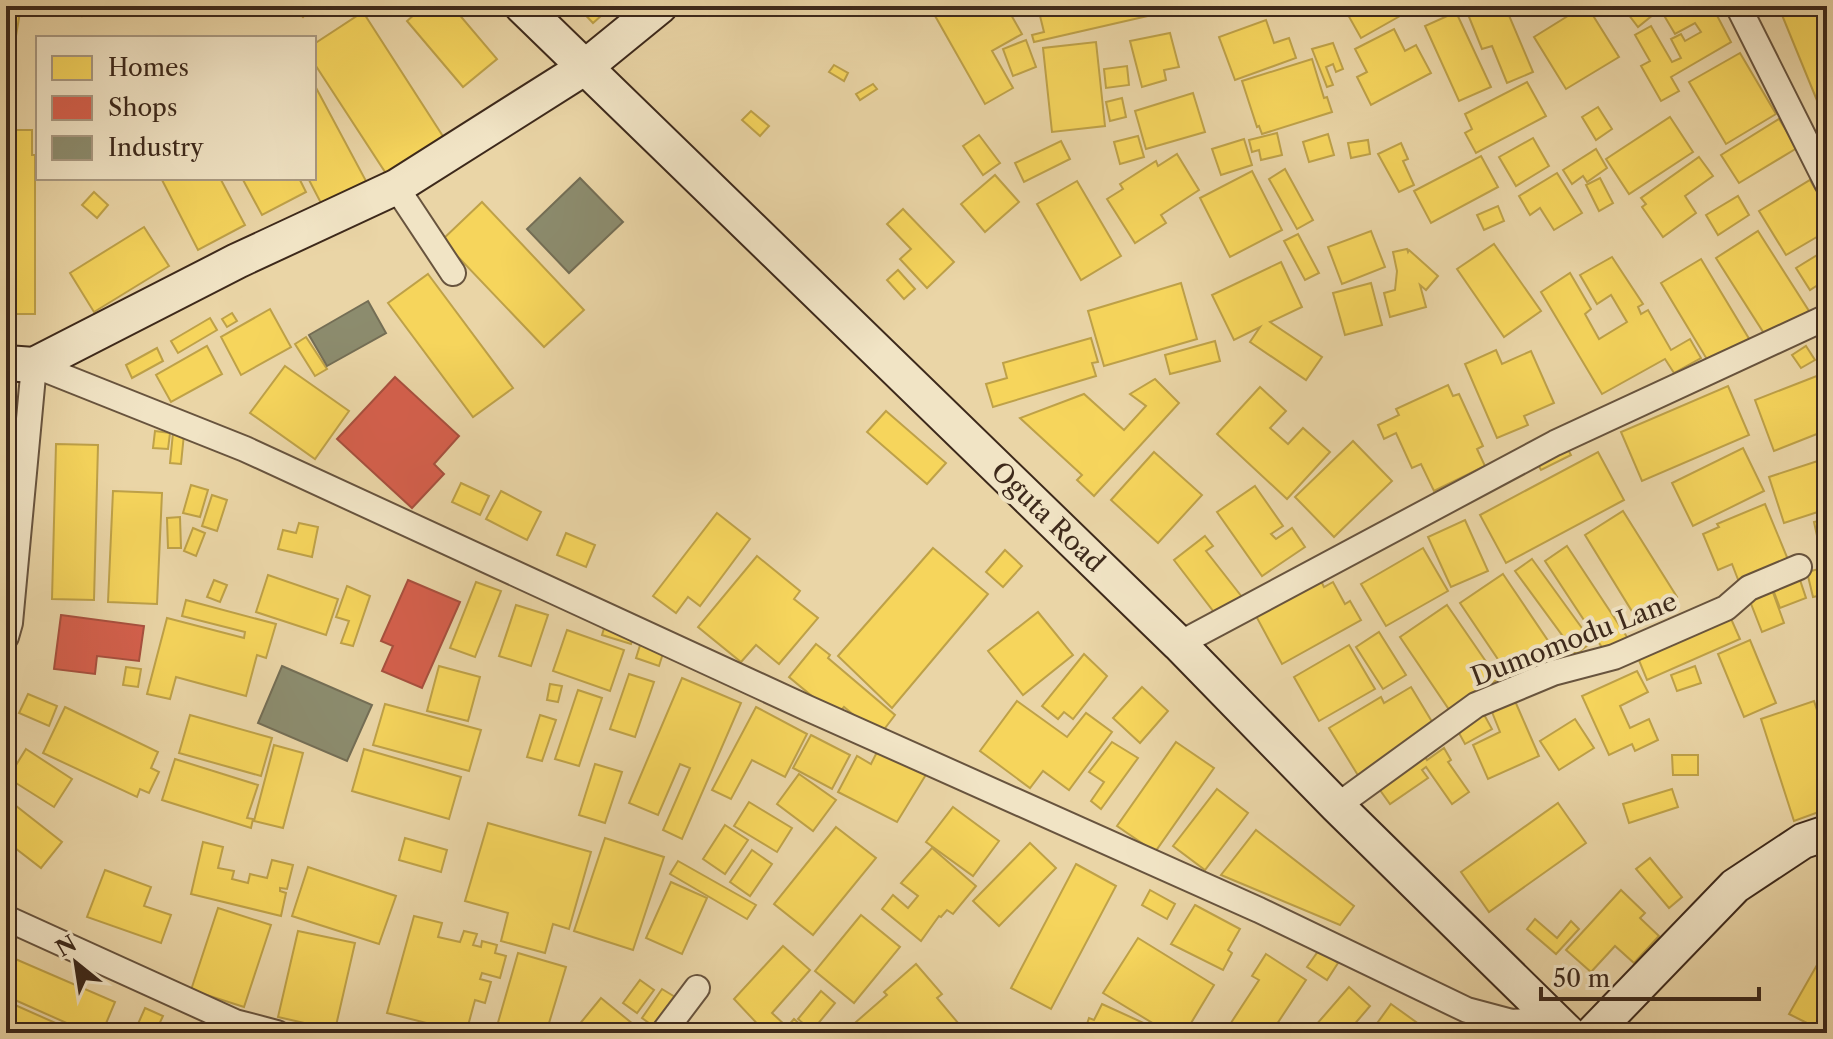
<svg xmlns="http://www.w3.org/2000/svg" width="1833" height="1039" font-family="'Libre Caslon Text',serif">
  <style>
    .homes { fill: #f6d55c; stroke: #bea148; stroke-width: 2 }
    .shops { fill: #d6604d; stroke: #a8503e; stroke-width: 2 }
    .industry { fill: #8c8c6e; stroke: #746e55; stroke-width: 2 }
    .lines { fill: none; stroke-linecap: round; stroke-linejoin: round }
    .street-casing { stroke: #68543e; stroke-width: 28 }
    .secondary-casing { stroke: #3d291b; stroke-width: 38 }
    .street { stroke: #f1e4c5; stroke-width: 24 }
    .secondary { stroke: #f1e4c5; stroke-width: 34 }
    .labels { text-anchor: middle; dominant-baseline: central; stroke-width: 8; stroke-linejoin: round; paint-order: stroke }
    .street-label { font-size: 26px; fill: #3d291b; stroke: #f1e4c5 }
  </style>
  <rect width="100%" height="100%" fill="#ead5a6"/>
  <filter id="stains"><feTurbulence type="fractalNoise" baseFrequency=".0025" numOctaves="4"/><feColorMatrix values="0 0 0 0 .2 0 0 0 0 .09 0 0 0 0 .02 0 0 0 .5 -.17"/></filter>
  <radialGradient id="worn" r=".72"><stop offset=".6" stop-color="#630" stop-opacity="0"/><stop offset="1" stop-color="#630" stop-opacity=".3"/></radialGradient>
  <!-- homes -->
  <g class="homes">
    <path d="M6 6H21L15 42 6 41Z"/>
    <path d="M73 6H93L82 16Z"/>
    <path d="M292 6H313L303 17Z"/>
    <path d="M424 6H452L497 59 463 87 407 21Z"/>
    <path d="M577 6H592L601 16 593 23Z"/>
    <path d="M947 6H1006L1022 34 992 51 1013 88 985 104 934 14Z"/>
    <path d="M1173 6 1174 10 1034 42 1032 35 1044 32 1039 12 1061 6Z"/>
    <path d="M1343 6H1416V7L1361 38Z"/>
    <path d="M1480 6H1505L1533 72 1507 83 1492 46 1482 49 1467 12Z"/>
    <path d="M1584 6H1587L1619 57 1566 89 1534 37Z"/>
    <path d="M1622 6H1664L1638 27Z"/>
    <path d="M1684 6H1712L1731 42 1671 77 1679 91 1661 101 1641 66 1650 61 1635 35 1651 26 1672 62 1681 58 1671 39 1681 34 1685 41 1701 32 1695 23 1675 34 1665 17Z"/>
    <path d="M1806 6H1827L1825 120 1782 15Z"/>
    <path d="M363 12 446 141 389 178 314 63V44Z"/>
    <path d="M1456 12 1491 87 1459 101 1425 26Z"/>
    <path d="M1266 20 1274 43 1289 38 1296 58 1235 80 1219 37Z"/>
    <path d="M1394 29 1405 51 1416 45 1431 73 1371 105 1357 77 1367 72 1355 49Z"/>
    <path d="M1170 33 1179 67 1164 70 1166 80 1142 87 1130 41Z"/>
    <path d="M1026 40 1036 67 1013 76 1003 49Z"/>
    <path d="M1096 42 1105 126 1052 132 1043 48Z"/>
    <path d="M1333 43 1343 69 1336 72 1333 64 1326 67 1333 85 1327 87 1312 49Z"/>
    <path d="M1740 53 1776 114 1726 144 1689 82Z"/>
    <path d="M1312 59 1324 98 1327 97 1332 112 1262 134 1259 126 1257 127 1242 81Z"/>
    <path d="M834 65 848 73 844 81 829 72Z"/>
    <path d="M1127 66 1129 85 1106 88 1104 69Z"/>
    <path d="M1527 82 1546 116 1476 153 1465 133 1472 129 1465 114Z"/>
    <path d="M314 84 366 181 322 205 308 178H314Z"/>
    <path d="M873 84 877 89 860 100 856 94Z"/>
    <path d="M1193 93 1205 132 1146 149 1135 111Z"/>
    <path d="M1122 98 1126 117 1110 121 1106 102Z"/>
    <path d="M1598 107 1612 129 1596 140 1582 117Z"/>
    <path d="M751 111 769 126 760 136 742 120Z"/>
    <path d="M1670 117 1693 152 1629 194 1606 159Z"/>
    <path d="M1779 119 1797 148 1739 183 1721 155Z"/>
    <path d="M11 130H32V155H35V314H6V156H11Z"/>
    <path d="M1277 133 1282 155 1261 160 1259 150 1252 152 1249 140Z"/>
    <path d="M1328 134 1334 155 1309 162 1303 142Z"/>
    <path d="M979 135 1000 163 983 175 963 146Z"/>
    <path d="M1138 136 1144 157 1120 164 1114 142Z"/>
    <path d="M1533 138 1549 166 1516 186 1499 157Z"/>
    <path d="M1244 139 1252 165 1221 175 1212 149Z"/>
    <path d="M1368 140 1370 154 1351 158 1348 143Z"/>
    <path d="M1061 141 1070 159 1024 182 1015 163Z"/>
    <path d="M1401 143 1408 159 1403 161 1414 185 1399 192 1378 154Z"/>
    <path d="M1596 149 1607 168 1587 182 1583 176 1572 184 1563 170Z"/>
    <path d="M1177 154 1199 190 1161 215 1166 223 1135 243 1107 199 1123 189 1120 184 1156 161 1158 166Z"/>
    <path d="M1481 156 1498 187 1431 223 1414 191Z"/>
    <path d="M1699 157 1713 176 1685 196 1696 213 1663 237 1642 207 1646 204 1641 198Z"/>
    <path d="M1285 169 1313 220 1297 229 1269 179Z"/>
    <path d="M1252 171 1282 230 1230 257 1200 198Z"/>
    <path d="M1557 173 1582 213 1554 230 1540 208 1530 215 1519 196Z"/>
    <path d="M995 175 1019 202 985 232 961 204Z"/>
    <path d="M161 178H220L245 225 198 250Z"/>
    <path d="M242 178H299L306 192 262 215Z"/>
    <path d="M1600 178 1613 203 1599 211 1586 185Z"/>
    <path d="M1810 180 1827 209V231L1786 255 1759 211Z"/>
    <path d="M1077 181 1121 256 1081 280 1037 204Z"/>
    <path d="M94 192 108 205 97 218 82 205Z"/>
    <path d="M1738 196 1749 215 1718 235 1706 215Z"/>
    <path d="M482 202 584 310 544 347 442 240Z"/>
    <path d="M1498 206 1504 221 1484 230 1477 215Z"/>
    <path d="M903 209 954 262 927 288 900 259 911 249 887 224Z"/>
    <path d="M144 227 169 266 94 312 70 273Z"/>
    <path d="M1371 231 1385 267 1342 284 1328 247Z"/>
    <path d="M1758 231 1809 311 1767 338 1716 258Z"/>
    <path d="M1298 234 1319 273 1305 280 1284 241Z"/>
    <path d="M1494 244 1541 311 1504 337 1457 269Z"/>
    <path d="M1407 249 1408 252 1409 250 1438 276 1426 290 1420 285 1426 307 1390 317 1384 293 1395 290 1397 271 1393 252Z"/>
    <path d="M1827 249V279L1810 290 1796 268Z"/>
    <path d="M1612 257 1643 304 1638 307 1641 314 1648 310 1671 350 1690 339 1701 358 1674 373 1665 359 1602 394 1541 292 1570 273 1591 309 1585 314 1599 339 1627 322 1611 295 1597 304 1580 275Z"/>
    <path d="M1701 259 1751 342 1711 366 1661 283Z"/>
    <path d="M1281 262 1302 307 1270 322 1322 357 1306 380 1250 342 1260 327 1234 340 1212 295Z"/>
    <path d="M898 270 915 289 904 299 887 280Z"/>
    <path d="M428 274 513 388 473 417 388 303Z"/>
    <path d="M1181 283 1197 339 1104 366 1088 311Z"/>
    <path d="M1371 283 1382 325 1345 335 1333 293Z"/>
    <path d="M270 309 291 347 241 375 221 337Z"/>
    <path d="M232 313 237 321 227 327 222 319Z"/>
    <path d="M210 318 217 330 178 353 171 341Z"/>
    <path d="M306 337 327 369 315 376 295 344Z"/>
    <path d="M1091 338 1098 362 1092 363 1096 376 993 407 986 384 1007 378 1003 363Z"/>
    <path d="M1215 341 1220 361 1170 374 1165 355Z"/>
    <path d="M207 346 222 374 171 402 156 375Z"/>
    <path d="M1806 346 1815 360 1801 368 1792 355Z"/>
    <path d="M157 348 163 361 132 378 126 365Z"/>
    <path d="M1496 350 1502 364 1531 351 1554 403 1524 416 1528 425 1497 438 1465 364Z"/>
    <path d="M285 366 349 411 315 459 250 413Z"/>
    <path d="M1827 372V430L1774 451 1755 400Z"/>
    <path d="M1155 379 1179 403 1094 496 1077 480 1082 475 1020 418 1084 394 1124 430 1146 406 1130 394Z"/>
    <path d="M1448 385 1453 396 1459 394 1483 446 1477 449 1485 466 1434 491 1421 464 1412 468 1396 433 1384 439 1378 425 1399 415 1396 409Z"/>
    <path d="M1728 386 1749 435 1642 481 1621 432Z"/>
    <path d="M1260 387 1286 411 1270 428 1288 444 1303 428 1330 452 1287 499 1217 434Z"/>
    <path d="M886 411 946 463 927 484 867 432Z"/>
    <path d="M155 431 170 433 168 449 153 448Z"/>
    <path d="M173 433 184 434 181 464 170 463Z"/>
    <path d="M1353 441 1392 481 1334 537 1295 497Z"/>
    <path d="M56 444 98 445 94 600 52 599Z"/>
    <path d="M1566 446 1571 455 1541 470 1536 461Z"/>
    <path d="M1743 448 1764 491 1693 526 1672 483Z"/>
    <path d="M1154 452 1202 495 1158 543 1111 500Z"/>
    <path d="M1598 452 1624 500 1506 563 1480 515Z"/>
    <path d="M1827 458V509L1784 523 1769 477Z"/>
    <path d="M461 483 489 496 480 515 452 502Z"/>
    <path d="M191 485 208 490 200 517 183 513Z"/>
    <path d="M1255 486 1283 526 1271 534 1276 539 1292 528 1305 547 1262 576 1217 512Z"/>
    <path d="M113 491 162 493 157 604 108 602Z"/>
    <path d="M501 491 541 512 527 540 486 519Z"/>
    <path d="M212 495 227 500 217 531 202 526Z"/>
    <path d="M1765 504 1789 562 1739 582 1732 564 1718 570 1703 534 1719 527 1717 524Z"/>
    <path d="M1623 511 1677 597 1638 621 1585 535Z"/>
    <path d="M717 513 750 539 700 606 688 597 676 613 653 596Z"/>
    <path d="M180 517 181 548H168L167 518Z"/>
    <path d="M1827 519V543L1819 545 1814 522Z"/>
    <path d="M1465 520 1488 571 1451 587 1428 537Z"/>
    <path d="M299 523 318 527 312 557 278 549 283 530 296 533Z"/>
    <path d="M193 528 205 533 196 556 184 551Z"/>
    <path d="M566 533 595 545 586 567 557 555Z"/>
    <path d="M1205 536 1213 546 1206 551 1242 597 1217 616 1174 560Z"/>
    <path d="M1567 546 1629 640 1607 655 1545 561Z"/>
    <path d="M933 548 988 594 892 708 838 656Z"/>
    <path d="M1423 548 1448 591 1386 626 1361 584Z"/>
    <path d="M1005 550 1022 566 1003 587 986 572Z"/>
    <path d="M757 556 800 591 794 599 818 618 779 664 756 645 741 662 698 627Z"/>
    <path d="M1532 559 1592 642 1576 654 1515 571Z"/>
    <path d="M1827 567V594L1813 597 1807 572Z"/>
    <path d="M1503 574 1557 654 1514 683 1460 603Z"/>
    <path d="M1798 574 1806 598 1780 608 1771 584Z"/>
    <path d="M268 575 338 599 326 635 256 612Z"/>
    <path d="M214 580 227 585 220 602 207 597Z"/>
    <path d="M1321 581 1324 587 1333 582 1345 604 1350 601 1361 620 1282 664 1256 616Z"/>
    <path d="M476 582 501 591 475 657 450 648Z"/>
    <path d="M347 586 370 596 353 646 341 643 349 621 336 617Z"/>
    <path d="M1771 587 1784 623 1762 632 1748 596Z"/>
    <path d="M186 600 276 624 266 658 257 655 246 696 176 677 170 699 147 694 167 618 244 638 245 632 182 616Z"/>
    <path d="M516 605 548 615 531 666 499 656Z"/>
    <path d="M1447 605 1498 679 1450 711 1400 637Z"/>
    <path d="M1038 612 1073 655 1023 695 988 651Z"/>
    <path d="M1728 612 1740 639 1647 680 1636 653Z"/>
    <path d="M605 625 634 634 631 644 602 635Z"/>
    <path d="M567 630 624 650 610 691 553 671Z"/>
    <path d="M1379 632 1406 675 1383 689 1356 647Z"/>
    <path d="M642 639 665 647 659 666 636 658Z"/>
    <path d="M1750 640 1776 703 1744 717 1718 654Z"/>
    <path d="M1827 642V682L1819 644Z"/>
    <path d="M816 644 830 655 828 658 895 715 879 736 844 707 836 716 789 677Z"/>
    <path d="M1349 645 1375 689 1319 721 1294 677Z"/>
    <path d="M1084 654 1107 676 1073 719 1064 712 1058 719 1042 706Z"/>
    <path d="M439 666 480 677 468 721 427 711Z"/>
    <path d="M1695 666 1701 683 1677 691 1671 675Z"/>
    <path d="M126 667 141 669 138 687 123 685Z"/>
    <path d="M1637 671 1648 692 1620 706 1630 728 1649 719 1658 740 1635 751 1632 744 1609 755 1582 696Z"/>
    <path d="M629 674 654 682 635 737 610 729Z"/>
    <path d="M682 678 741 703 682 839 663 830 690 768 680 764 658 815 629 803Z"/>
    <path d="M550 684 562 686 558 702 547 700Z"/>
    <path d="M1142 687 1168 711 1140 743 1113 718Z"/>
    <path d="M1411 687 1437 730 1359 777 1329 728 1381 697 1384 703Z"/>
    <path d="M578 690 602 698 579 766 555 759Z"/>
    <path d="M28 694 57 706 49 726 19 713Z"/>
    <path d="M1017 701 1067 737 1086 713 1112 732 1069 790 1043 771 1030 788 980 751Z"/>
    <path d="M1515 701 1539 756 1488 779 1473 745 1500 732 1492 712Z"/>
    <path d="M1814 701 1827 741V809L1794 821 1761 719Z"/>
    <path d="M385 704 481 730 469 771 373 745Z"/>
    <path d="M65 707 158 752 151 768 159 772 149 793 140 789 137 797 43 753Z"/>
    <path d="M756 707 807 734 785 777 752 760 731 799 712 790Z"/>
    <path d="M1481 709 1492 729 1465 744 1454 724Z"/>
    <path d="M190 715 272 738 261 776 179 753Z"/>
    <path d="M540 715 556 720 542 761 527 757Z"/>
    <path d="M1575 719 1594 748 1559 770 1540 741Z"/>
    <path d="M811 735 850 755 832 789 793 768Z"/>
    <path d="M1112 742 1138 758 1101 809 1091 801 1104 782 1089 772Z"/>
    <path d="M1176 742 1214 768 1155 852 1117 826Z"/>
    <path d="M274 745 303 753 283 828 254 821Z"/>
    <path d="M879 748 927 773 897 822 838 792 857 756 871 764Z"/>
    <path d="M1419 748 1427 760 1444 748 1451 760 1448 762 1469 792 1452 804 1426 767 1422 770 1428 778 1390 804 1377 786Z"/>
    <path d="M26 749 72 779 54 807 8 778Z"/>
    <path d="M364 749 461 777 449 819 352 791Z"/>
    <path d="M1672 755H1698V775H1673Z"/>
    <path d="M175 759 258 785 247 818 253 819 251 828 162 800Z"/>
    <path d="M595 764 622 772 605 823 579 815Z"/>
    <path d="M799 774 836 800 813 831 777 804Z"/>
    <path d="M1217 789 1248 813 1205 870 1173 846Z"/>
    <path d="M1672 789 1678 807 1629 823 1623 804Z"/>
    <path d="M6 798 62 842 41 868 6 841Z"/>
    <path d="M749 802 792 828 777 852 734 826Z"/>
    <path d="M1558 803 1586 843 1489 912 1461 872Z"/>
    <path d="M953 807 999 841 973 876 926 842Z"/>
    <path d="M488 823 591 852 569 929 553 924 545 953 501 941 508 913 465 901Z"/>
    <path d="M725 825 748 840 725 874 703 859Z"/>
    <path d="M836 827 876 858 813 935 774 904Z"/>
    <path d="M1256 830 1354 906 1340 925 1221 875Z"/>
    <path d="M405 838 447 850 441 872 399 860Z"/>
    <path d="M605 838 664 857 633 950 574 931Z"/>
    <path d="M203 842 223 847 218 868 234 871 232 879 248 883 250 874 267 878 272 860 293 865 287 889 280 888V891L286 893 281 916 191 894Z"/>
    <path d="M1030 843 1056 868 999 926 973 901Z"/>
    <path d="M932 848 976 886 953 914 947 910 941 917 939 916 921 941 882 909 893 895 908 908 918 896 901 883Z"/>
    <path d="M752 850 772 864 750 896 730 882Z"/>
    <path d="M1650 858 1682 897 1669 908 1636 869Z"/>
    <path d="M678 861 756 905 747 919 670 874Z"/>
    <path d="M1076 864 1116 886 1051 1009 1011 988Z"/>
    <path d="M308 867 396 896 379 944 292 916Z"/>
    <path d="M105 870 151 887 144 906 171 915 161 943 87 917Z"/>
    <path d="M671 882 707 898 682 954 646 938Z"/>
    <path d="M1150 890 1175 904 1167 919 1142 905Z"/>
    <path d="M1621 890 1645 913 1640 918 1659 936 1634 963 1615 946 1591 972 1566 950Z"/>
    <path d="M1195 905 1240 929 1228 950 1232 953 1223 970 1171 944Z"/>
    <path d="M218 908 271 925 244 1007 191 990Z"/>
    <path d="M861 915 900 947 854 1003 815 971Z"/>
    <path d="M414 916 442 923 438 937 460 942 464 931 477 934 473 945 481 947 482 941 497 945 495 953 506 956 500 978 482 973 480 979 491 982 485 1003 475 1000 466 1033 387 1013Z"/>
    <path d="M1535 919 1557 938 1571 921 1579 929 1556 954 1527 929Z"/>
    <path d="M298 931 355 943 335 1030 278 1017Z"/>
    <path d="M1138 938 1214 985 1185 1033H1169L1103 993Z"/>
    <path d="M783 946 810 970 772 1013 787 1027 794 1019 802 1026 796 1033H766L734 999Z"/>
    <path d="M1319 950 1338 963 1327 980 1307 967Z"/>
    <path d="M518 953 566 967 546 1033H495Z"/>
    <path d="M1266 954 1306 980 1271 1033H1227L1225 1032 1259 980 1252 976Z"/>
    <path d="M13 958 115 1002 102 1033H89L6 996V974Z"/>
    <path d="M916 964 942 994 937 998 964 1030 960 1033H913L909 1029 905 1033H866L856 1022 887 995 884 992Z"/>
    <path d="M1817 965 1827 969V1023L1820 1020 1817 1028 1789 1014Z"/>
    <path d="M640 980 654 990 637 1013 623 1003Z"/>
    <path d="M1349 987 1370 1006 1347 1033H1309Z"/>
    <path d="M662 989 680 1000 660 1031 642 1018Z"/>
    <path d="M821 991 835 1003 812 1031 798 1019Z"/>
    <path d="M601 998 644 1033H586L578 1026Z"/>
    <path d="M6 1001 78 1033H6Z"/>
    <path d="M1102 1004 1148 1025 1145 1033H1099L1086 1027 1089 1018 1094 1020Z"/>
    <path d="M1391 1004 1430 1032 1370 1033Z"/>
    <path d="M145 1008 163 1016 155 1033H134Z"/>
  </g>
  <!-- shops -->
  <g class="shops">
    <path d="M395 377 459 436 434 464 444 474 412 508 337 439Z"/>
    <path d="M408 580 460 602 422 688 382 671 393 646 381 641Z"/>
    <path d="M61 615 144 626 139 661 97 656 95 674 54 669Z"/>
  </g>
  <!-- industry -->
  <g class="industry">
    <path d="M580 178 623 222 569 273 527 229Z"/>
    <path d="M368 301 386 333 327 366 309 335Z"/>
    <path d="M282 666 372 705 347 761 258 723Z"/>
  </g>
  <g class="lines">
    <!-- street casing -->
    <g class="street-casing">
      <g id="street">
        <path d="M1738 6 1827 183"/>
        <path d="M396 187 453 273"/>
        <path d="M6 637 10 623 34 365 245 449 807 708 1259 910 1467 1010 1512 1022 1554 1019"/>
        <path d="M1179 644 1555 443 1827 317"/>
        <path d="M1337 806 1476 705 1553 673 1614 657 1726 608 1749 588 1799 567"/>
        <path d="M6 918 235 1022 277 1033"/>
        <path d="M663 1033 697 988"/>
      </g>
    </g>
    <!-- secondary casing -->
    <g class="secondary-casing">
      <g id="secondary">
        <path d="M522 6 1179 644 1337 806 1568 1033"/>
        <path d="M6 363 34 365 237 261 396 187 584 68 660 6"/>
        <path d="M1593 1033 1735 886 1803 841 1827 833"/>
      </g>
    </g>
    <!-- street -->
    <use href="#street" class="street"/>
    <!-- secondary -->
    <use href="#secondary" class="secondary"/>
  </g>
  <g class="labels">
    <!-- street labels -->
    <g class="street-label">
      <text transform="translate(1048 517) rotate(44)">Oguta Road</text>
      <text transform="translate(1574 639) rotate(-21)">Dumomodu Lane</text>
    </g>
  </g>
  <!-- margin -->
  <rect width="1833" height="1039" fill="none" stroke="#ead5a6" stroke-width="32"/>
  <rect x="8" y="8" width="1817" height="1023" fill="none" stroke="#3d291b" stroke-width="4"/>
  <rect x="16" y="16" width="1801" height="1007" fill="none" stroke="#3d291b" stroke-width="2"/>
  <!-- legend -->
  <rect x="36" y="36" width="280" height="144" fill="#f1e4c5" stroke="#a99981" stroke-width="2"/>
  <rect x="52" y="56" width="40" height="24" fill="#f6d55c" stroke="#a99981" stroke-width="2"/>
  <text x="108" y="76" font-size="24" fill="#3d291b">Homes</text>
  <rect x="52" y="96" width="40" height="24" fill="#d6604d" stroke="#a99981" stroke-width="2"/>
  <text x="108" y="116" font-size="24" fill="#3d291b">Shops</text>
  <rect x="52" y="136" width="40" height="24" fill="#8c8c6e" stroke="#a99981" stroke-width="2"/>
  <text x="108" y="156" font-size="24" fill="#3d291b">Industry</text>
  <!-- north arrow -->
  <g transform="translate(76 963) rotate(330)" stroke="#f1e4c5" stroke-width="6" paint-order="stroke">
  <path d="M0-6L14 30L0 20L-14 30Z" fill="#3d291b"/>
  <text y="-12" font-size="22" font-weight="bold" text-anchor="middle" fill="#3d291b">N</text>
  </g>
  <!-- scale -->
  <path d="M1541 987v12h218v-12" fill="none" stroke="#3d291b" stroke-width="4"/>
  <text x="1553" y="987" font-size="24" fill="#3d291b" stroke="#f1e4c5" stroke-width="6" paint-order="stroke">50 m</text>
  <rect width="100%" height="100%" filter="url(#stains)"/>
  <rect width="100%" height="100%" fill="url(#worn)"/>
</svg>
